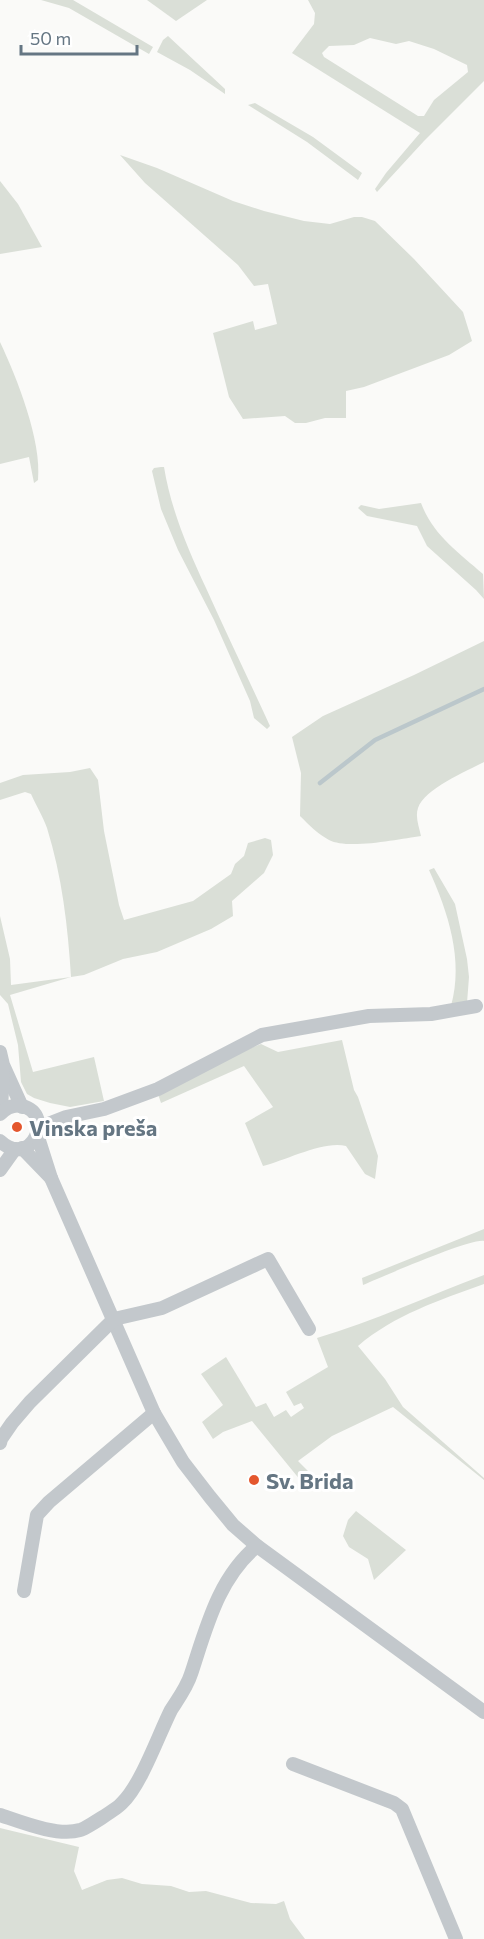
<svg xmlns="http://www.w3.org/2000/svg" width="484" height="1939" font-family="Commissioner,sans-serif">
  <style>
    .green { fill: #dadfd7; fill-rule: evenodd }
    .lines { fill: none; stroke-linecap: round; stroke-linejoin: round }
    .stream { stroke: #bbc7cb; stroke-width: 4.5 }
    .minor { stroke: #c3c8cc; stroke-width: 14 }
    .poi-dot { fill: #e4572e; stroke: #fff; stroke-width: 2 }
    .labels { text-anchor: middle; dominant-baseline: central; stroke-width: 6; stroke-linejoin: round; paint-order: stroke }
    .poi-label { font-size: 22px; font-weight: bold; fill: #657683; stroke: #fff; text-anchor: start }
  </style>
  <rect width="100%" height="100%" fill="#fafaf8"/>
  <!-- green -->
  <g class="green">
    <path d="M41 0H73L153 47 149 54 69 8Z"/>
    <path d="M147 0H207L176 21Z"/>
    <path d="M308 0H484V81L424 141 377 192 375 189 386 173 420 133 292 53 314 24 315 13ZM370 38 396 44 409 41 434 49 467 65 468 72 434 100 424 116H418L324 57 322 53 329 46 354 45Z"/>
    <path d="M168 36 225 89V94L190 70 157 52 163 40Z"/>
    <path d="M255 103 313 137 362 173 358 180 307 142 248 105Z"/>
    <path d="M120 155 157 168 233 201 264 211 304 221 330 224 354 217H362L375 221 414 259 463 312 472 341 449 355 364 387 346 391V418H325L306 423H295L285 416 243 419 229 397 213 333 253 321 255 330 277 324 268 284 254 286 238 265 145 183Z"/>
    <path d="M0 181 18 204 42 247 0 254Z"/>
    <path d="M0 342C17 378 42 441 38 480L34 483 29 457 0 464Z"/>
    <path d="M161 467H164C171 510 188 549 206 588 227 635 249 680 270 726L267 729 254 718 250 701 214 620 178 550 161 509 152 471 154 468Z"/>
    <path d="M421 503C433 535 458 552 483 574L484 599 476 590 427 546 417 526 367 516 358 508 361 505 379 509Z"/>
    <path d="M484 641V762C467 771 424 789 418 808 415 817 419 827 421 836 399 839 348 850 329 840 318 834 309 825 300 816L301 773 292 737 323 716 414 675Z"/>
    <path d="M90 768 98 780 104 831 119 905 124 920 193 901 231 874 235 864 244 856 248 843 265 838 271 840 273 855 264 873 232 901 233 916 211 929 157 952 123 959 84 975 71 977 10 995 33 1072 94 1057 104 1101 70 1107 50 1103 34 1098 27 1094 21 1082 18 1045 8 1004 0 995V916L10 959 11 985 71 977C68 927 62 876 47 828 43 817 36 805 31 794L25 792 0 800V783L23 775 70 772Z"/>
    <path d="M434 868 455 904 467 959 469 977 467 1003 451 1006C464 960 448 912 429 870Z"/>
    <path d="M342 1040 354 1090 358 1097 378 1156 375 1179 365 1174 346 1146C325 1140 286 1160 263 1166L245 1123 273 1107 244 1066 161 1103 158 1094 231 1056 261 1044 278 1052Z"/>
    <path d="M484 1229V1241C471 1238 382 1277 363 1285L362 1278Z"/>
    <path d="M484 1275V1284C440 1300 394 1315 358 1346L385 1379 403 1407 484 1478V1480L393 1407 332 1436 298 1461 310 1473 301 1481 252 1421 223 1432 213 1439 202 1422 223 1405 201 1374 226 1357 256 1407 266 1403 274 1417 286 1410 291 1417 304 1408 301 1403 294 1406 286 1392 328 1367 317 1338C374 1321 428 1296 484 1275Z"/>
    <path d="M356 1511 406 1550 374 1580 368 1559 349 1547 343 1536 348 1520Z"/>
    <path d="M0 1828 79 1847 74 1871 82 1890 107 1880 122 1878 142 1884 171 1886 189 1892 206 1891 251 1903 276 1904 284 1901 290 1919 305 1939H0Z"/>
  </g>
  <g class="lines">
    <!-- stream -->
    <path class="stream" d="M320 783 375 740 484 689"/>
    <!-- minor -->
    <g class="minor">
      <path d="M0 1052 3 1065 22 1107"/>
      <path d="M1 1112 3 1067"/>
      <path d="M0 1114C6 1108 13 1104 22 1106 56 1114 31 1170 0 1141"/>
      <path d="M38 1128 66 1117 104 1109 158 1089 262 1035 369 1016 431 1014 476 1006"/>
      <path d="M37 1134 51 1178 154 1413 183 1462 210 1497 233 1525 257 1546 484 1712"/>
      <path d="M22 1148 51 1178"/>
      <path d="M0 1170 15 1149"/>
      <path d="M0 1443 1 1439 12 1423 30 1402 114 1319 162 1308 268 1259 309 1329"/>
      <path d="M24 1591 37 1515 49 1502 154 1413"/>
      <path d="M293 1764 394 1803 402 1809 456 1939"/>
      <path d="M0 1815C21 1822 58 1837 80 1830 85 1829 118 1808 122 1803 141 1785 158 1736 171 1710 178 1699 187 1687 191 1674 206 1629 218 1578 257 1546"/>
    </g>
  </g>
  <!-- markers -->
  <g class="poi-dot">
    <circle cx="17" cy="1127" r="6"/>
    <circle cx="254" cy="1480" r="6"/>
  </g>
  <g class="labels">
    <!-- poi labels -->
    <g class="poi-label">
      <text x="29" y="1127">Vinska preša</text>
      <text x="266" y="1480">Sv. Brida</text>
    </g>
  </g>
  <!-- scale -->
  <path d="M21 45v9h116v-9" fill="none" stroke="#657683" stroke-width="3"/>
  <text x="30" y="45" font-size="18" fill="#657683" stroke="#ffffff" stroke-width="4.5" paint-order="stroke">50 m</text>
</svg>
